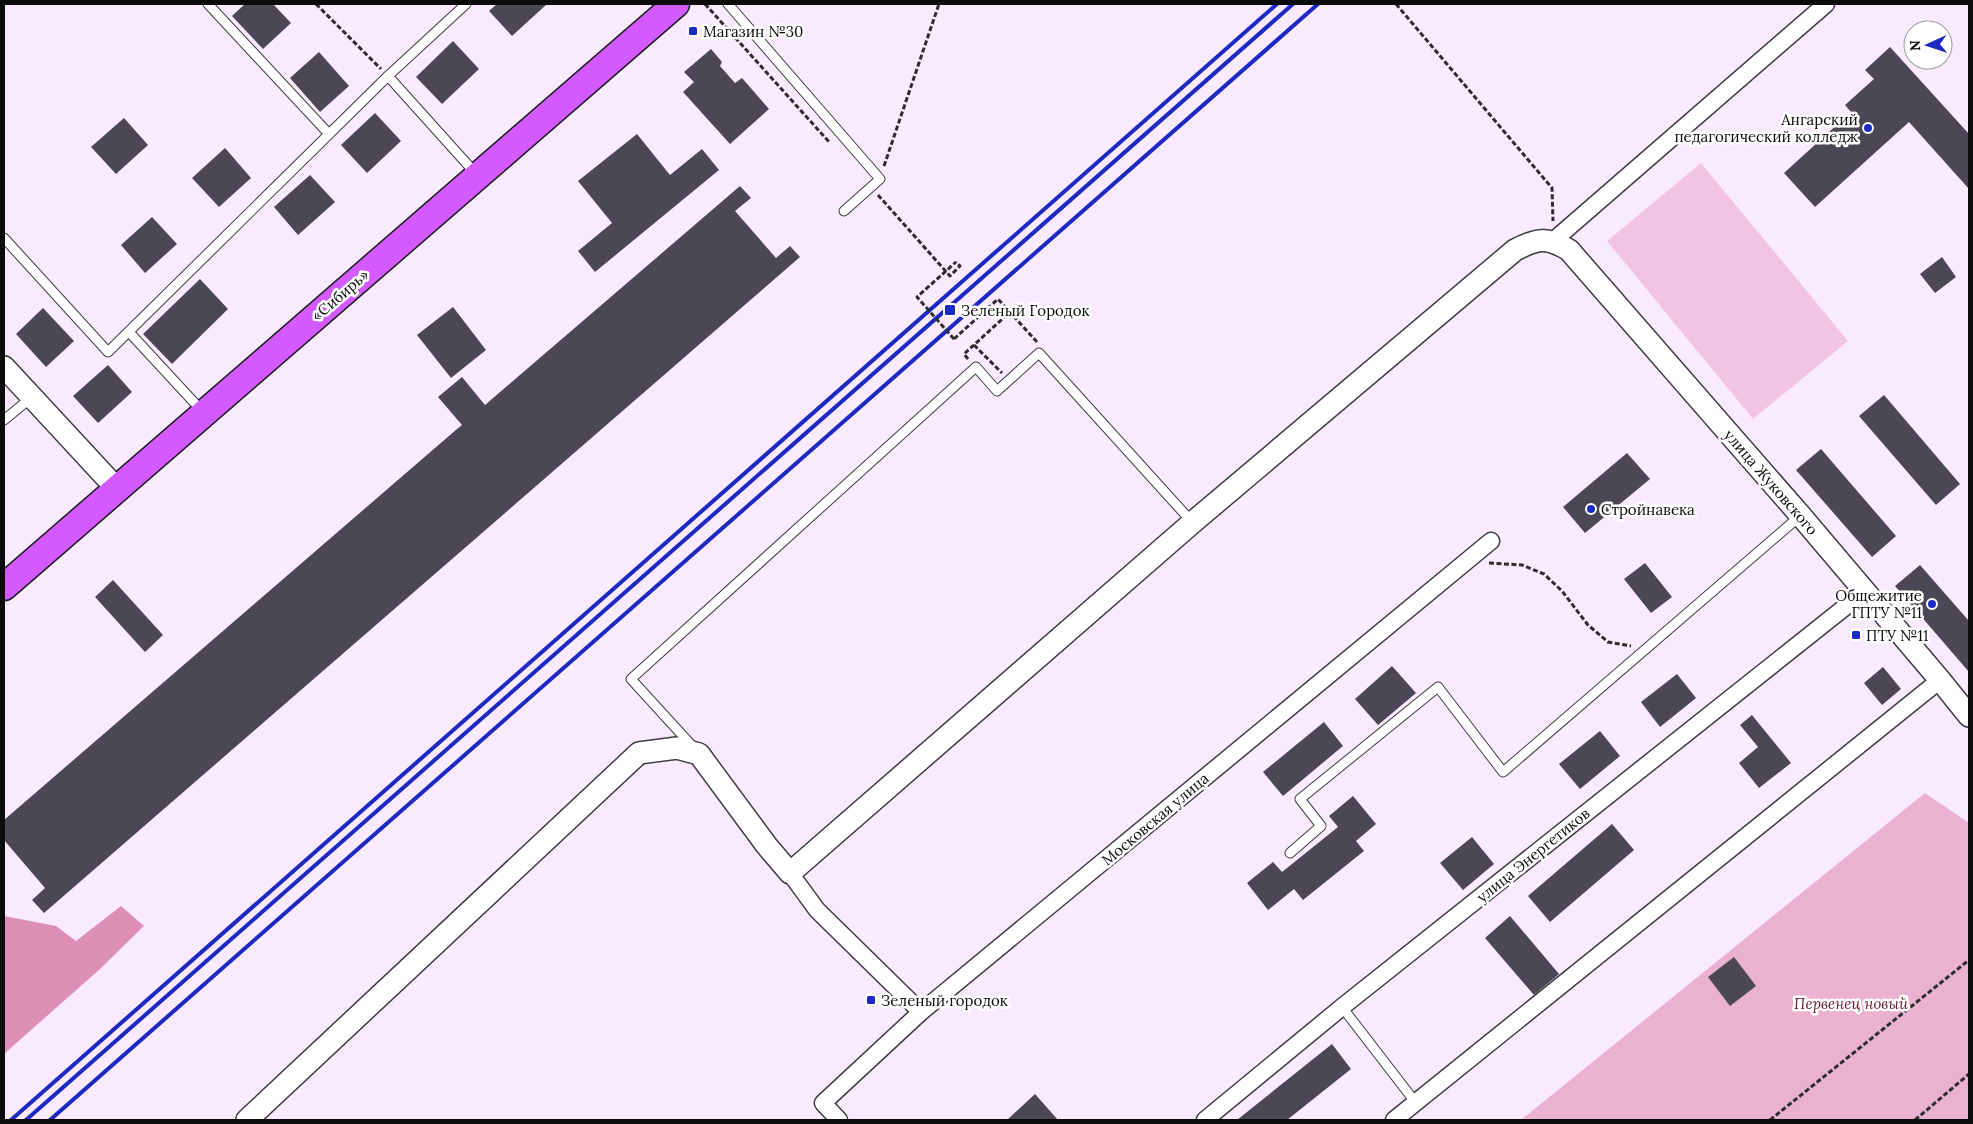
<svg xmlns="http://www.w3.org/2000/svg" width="1973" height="1124" font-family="Lora,serif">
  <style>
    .green { fill: #ebb1d1 }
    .forest { fill: #dd90b5 }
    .pitch { fill: #f2c4e3 }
    .building { fill: #4c4755 }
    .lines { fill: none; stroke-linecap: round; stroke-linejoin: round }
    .service-casing { stroke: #3e3e3e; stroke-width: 11 }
    .minor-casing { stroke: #3e3e3e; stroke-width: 19 }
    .tertiary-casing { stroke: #3e3e3e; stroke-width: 24 }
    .primary-casing { stroke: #1c1c1c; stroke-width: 29 }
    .path { stroke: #2d2d2d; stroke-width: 3; stroke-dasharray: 5 2.5; stroke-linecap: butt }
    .service { stroke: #fff; stroke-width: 9 }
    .minor { stroke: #fff; stroke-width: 16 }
    .tertiary { stroke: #fff; stroke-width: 21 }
    .primary { stroke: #d25aff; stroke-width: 26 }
    .rail { stroke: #1c29c3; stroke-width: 4 }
    .path-bridge { stroke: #2d2d2d; stroke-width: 3; stroke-dasharray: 5 2.5; stroke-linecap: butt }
    .poi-dot { fill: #1c29c3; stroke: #fff; stroke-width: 2 }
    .labels { text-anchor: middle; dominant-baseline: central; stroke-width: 5; stroke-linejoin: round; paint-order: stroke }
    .poi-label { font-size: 15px; fill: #0b0b0b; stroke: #fff; text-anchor: start }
    .street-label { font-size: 15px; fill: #0b0b0b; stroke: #fff }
    .park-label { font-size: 15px; font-style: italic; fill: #66192b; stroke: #fff }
  </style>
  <rect width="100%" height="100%" fill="#faeaff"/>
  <!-- green -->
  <path class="green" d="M1925 793 1969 823V1120H1521Z"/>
  <!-- forest -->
  <path class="forest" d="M121 906 144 926 100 969 4 1054V916L56 926 76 941Z"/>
  <!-- pitch -->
  <path class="pitch" d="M1701 163 1848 341 1753 419 1607 241Z"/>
  <!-- building -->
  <g class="building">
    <path d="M245 4H273L291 23 263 49 232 16Z"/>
    <path d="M497 4H547L512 36 489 11Z"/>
    <path d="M453 41 479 69 442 104 416 77Z"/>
    <path d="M1890 47 1969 134V189L1909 122 1815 207 1784 173 1851 112 1845 105 1874 79 1865 70Z"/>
    <path d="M711 49 722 62 720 66 735 83 742 78 769 109 730 144 683 92 694 82 684 72Z"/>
    <path d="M319 52 349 86 320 112 290 78Z"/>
    <path d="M375 113 401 141 367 173 341 145Z"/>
    <path d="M124 118 148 145 116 174 91 147Z"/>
    <path d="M637 134 670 175 702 149 719 170 595 272 578 251 612 223 578 181Z"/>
    <path d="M225 148 251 178 219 207 192 178Z"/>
    <path d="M310 175 335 202 298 235 274 207Z"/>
    <path d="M740 186 751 198 735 211 776 258 790 246 800 257 44 913 32 900 45 888 4 840V820L457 429 462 425 438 397 462 377 485 405Z"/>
    <path d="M152 217 177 244 145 273 121 245Z"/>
    <path d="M1942 257 1956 277 1935 293 1920 274Z"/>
    <path d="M200 279 228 309 172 364 143 334Z"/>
    <path d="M453 307 486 350 451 378 417 335Z"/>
    <path d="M43 308 74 341 46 367 16 334Z"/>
    <path d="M108 365 132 392 98 423 73 396Z"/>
    <path d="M1884 395 1960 484 1936 505 1859 416Z"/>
    <path d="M1821 449 1896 536 1872 557 1796 470Z"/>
    <path d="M1627 453 1650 479 1585 533 1563 507Z"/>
    <path d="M1645 563 1672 597 1651 613 1624 579Z"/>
    <path d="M1920 565 1969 621V672L1895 586Z"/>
    <path d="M113 580 163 635 145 652 95 597Z"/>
    <path d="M1392 666 1416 693 1378 725 1355 699Z"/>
    <path d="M1883 667 1901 689 1882 705 1864 683Z"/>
    <path d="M1677 674 1696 698 1660 727 1641 702Z"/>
    <path d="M1752 715 1791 763 1759 788 1739 763 1758 747 1740 725Z"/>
    <path d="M1324 722 1343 746 1283 796 1263 772Z"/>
    <path d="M1600 731 1620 756 1580 789 1559 764Z"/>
    <path d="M1353 796 1376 824 1356 841 1364 851 1303 900 1294 889 1268 910 1247 883 1273 862 1282 872 1338 827 1329 816Z"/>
    <path d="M1612 824 1634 850 1550 922 1528 896Z"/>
    <path d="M1472 837 1494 864 1463 890 1440 863Z"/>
    <path d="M1510 916 1559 974 1534 995 1485 938Z"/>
    <path d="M1734 957 1756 986 1730 1006 1708 977Z"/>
    <path d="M1332 1044 1351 1069 1287 1120H1237Z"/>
    <path d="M1035 1094 1058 1120H1007Z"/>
  </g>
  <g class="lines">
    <!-- service casing -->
    <g class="service-casing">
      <g id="service">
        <path d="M208 4 329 134"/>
        <path d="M466 4 388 76 477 175"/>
        <path d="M728 4 880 179 844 211"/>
        <path d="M4 238 108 352 388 76"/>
        <path d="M129 332 202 411"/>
        <path d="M4 420 32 397"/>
        <path d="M694 748 631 679 976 367 997 391 1039 353 1192 522"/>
        <path d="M1290 853 1321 826 1300 799 1438 687 1503 772 1800 516"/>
        <path d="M1342 1007 1416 1103"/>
      </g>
    </g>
    <!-- minor casing -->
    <g class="minor-casing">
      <g id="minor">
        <path d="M1553 241 1826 4"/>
        <path d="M790 873 817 910 921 1012"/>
        <path d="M839 1120 823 1103 921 1012 1491 541"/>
        <path d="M1205 1120 1342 1007 1864 592"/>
        <path d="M1394 1120 1940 680"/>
      </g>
    </g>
    <!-- tertiary casing -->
    <g class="tertiary-casing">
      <g id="tertiary">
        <path d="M4 367 117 489"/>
        <path d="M247 1120 639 753 677 748 699 754 767 846 790 873 1192 523 1515 250C1538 238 1547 237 1569 250L1801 516 1940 680 1969 716"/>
      </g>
    </g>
    <!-- primary casing -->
    <g class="primary-casing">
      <path id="primary" d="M4 587 676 4"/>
    </g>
    <!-- path -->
    <g class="path">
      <path d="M316 4 381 69"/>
      <path d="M705 4 830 143"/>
      <path d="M1396 4 1552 188 1553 221"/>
      <path d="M884 166 939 4"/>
      <path d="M878 195 950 276 960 266 956 262"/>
      <path d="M954 339 998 299 1037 342"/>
      <path d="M974 345 1002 373"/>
      <path d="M968 359 964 354 1010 312"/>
      <path d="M1489 563 1522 565 1544 574 1562 591 1588 625 1608 642 1631 646"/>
      <path d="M1770 1120 1969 960"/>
      <path d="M1915 1120 1969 1074"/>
    </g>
    <!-- service -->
    <use href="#service" class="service"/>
    <!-- minor -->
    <use href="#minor" class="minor"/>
    <!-- tertiary -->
    <use href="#tertiary" class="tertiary"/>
    <!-- primary -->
    <use href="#primary" class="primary"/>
    <!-- rail -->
    <g class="rail">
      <path d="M11 1120 1277 4"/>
      <path d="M26 1120 1293 4"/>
      <path d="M50 1120 1318 4"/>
    </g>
    <!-- path-bridge -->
    <path class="path-bridge" d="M954 339 917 297 956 262"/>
  </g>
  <!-- markers -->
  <g class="poi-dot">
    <rect x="688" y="26" width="10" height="10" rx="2.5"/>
    <circle cx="1868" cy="128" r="5"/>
    <rect x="944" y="304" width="12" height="12" rx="2.5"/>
    <circle cx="1591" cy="509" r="5"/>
    <circle cx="1932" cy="604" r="5"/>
    <rect x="1851" y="630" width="10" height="10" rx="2.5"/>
    <rect x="866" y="995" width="10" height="10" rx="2.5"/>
  </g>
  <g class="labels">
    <!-- poi labels -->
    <g class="poi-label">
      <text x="703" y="31">Магазин №30</text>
      <text x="1858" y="119" text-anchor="end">Ангарский<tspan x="1858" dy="17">педагогический колледж</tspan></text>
      <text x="961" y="310">Зеленый Городок</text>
      <text x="1601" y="509">Стройнавека</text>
      <text x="1922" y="595" text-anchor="end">Общежитие<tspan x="1922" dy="17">ГПТУ №11</tspan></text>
      <text x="1866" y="635">ПТУ №11</text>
      <text x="881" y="1000">Зеленый городок</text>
    </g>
    <!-- street labels -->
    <g class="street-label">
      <text transform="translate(340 295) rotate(-41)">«Сибирь»</text>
      <text transform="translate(1771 482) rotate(49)">улица Жуковского</text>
      <text transform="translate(1155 819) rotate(-40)">Московская улица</text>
      <text transform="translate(1533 855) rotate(-39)">улица Энергетиков</text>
    </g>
    <!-- park labels -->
    <g class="park-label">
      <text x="1851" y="1003">Первенец новый</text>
    </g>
  </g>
  <!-- border -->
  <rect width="1973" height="1124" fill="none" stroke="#0b0b0b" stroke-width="10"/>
  <!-- north arrow -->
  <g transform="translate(1928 45) rotate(267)"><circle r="24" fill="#ffffff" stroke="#9d9d9d"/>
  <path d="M0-4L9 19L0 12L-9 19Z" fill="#1c29c3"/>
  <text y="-8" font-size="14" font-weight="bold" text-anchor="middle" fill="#0b0b0b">N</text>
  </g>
</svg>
